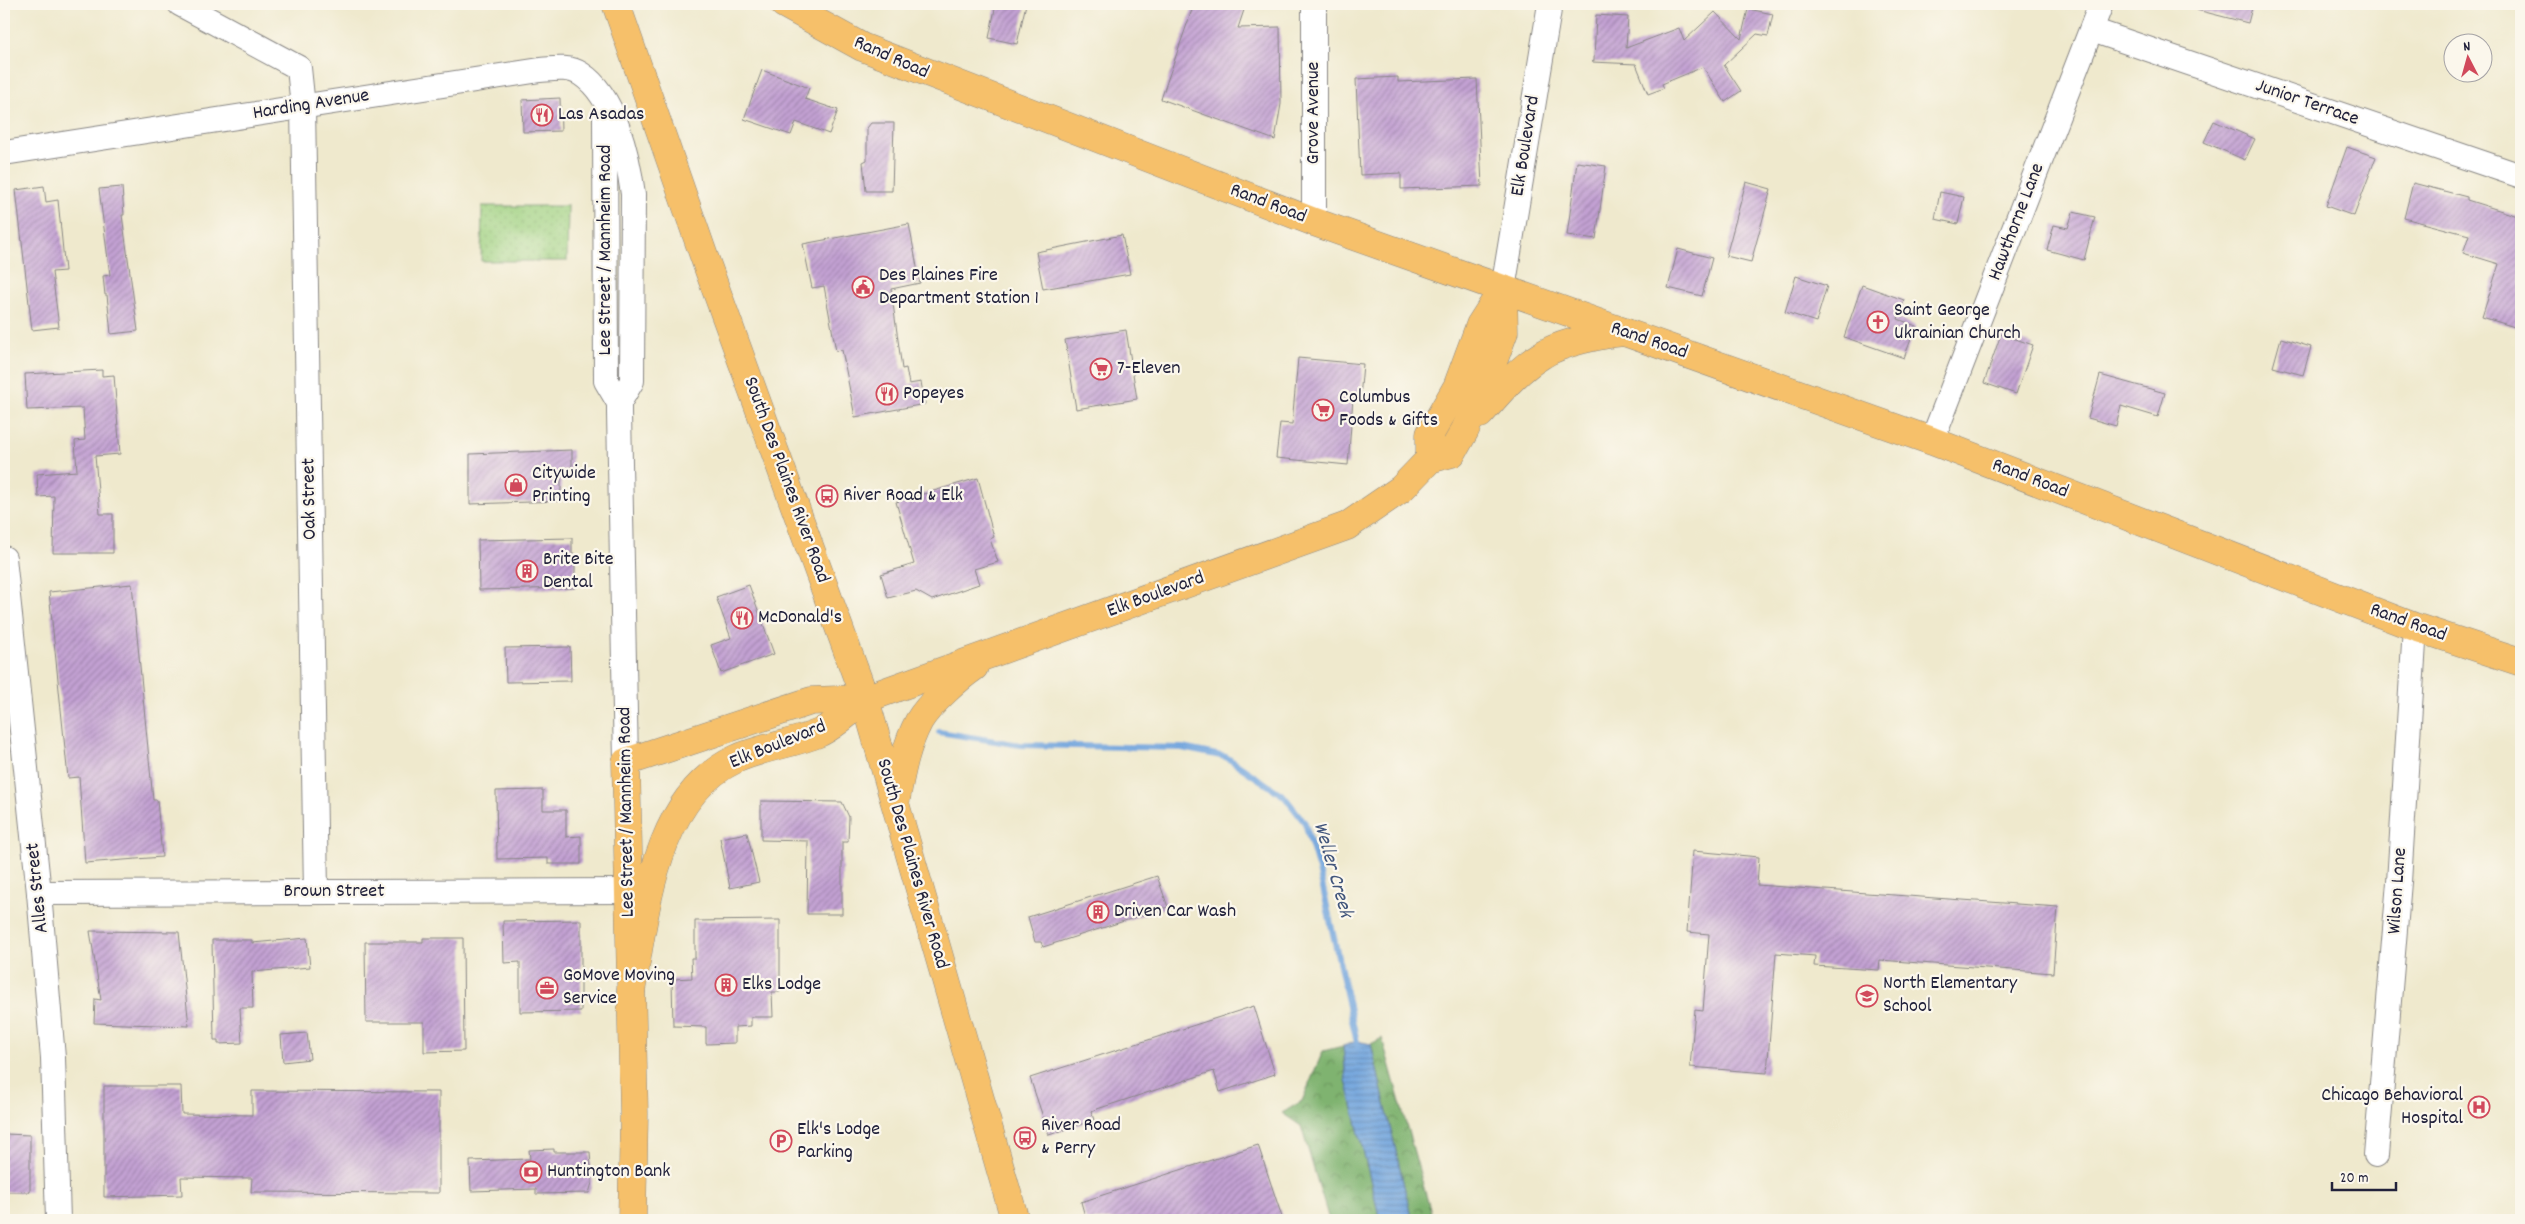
<svg xmlns="http://www.w3.org/2000/svg" width="2525" height="1224" font-family="Dekko,sans-serif">
  <style>
    .grass { fill: url(#grass-dots); stroke: #607a5e }
    .forest { fill: url(#forest-crowns); stroke: #506a55 }
    .water { fill: url(#water-rules); stroke: #4a638c }
    .lines { fill: none; stroke-linecap: round; stroke-linejoin: round }
    .stream { stroke: #71a4dd; stroke-width: 6 }
    .building { fill: url(#building-hatch) }
    .minor-casing { stroke: #888684; stroke-width: 26 }
    .major-casing { stroke: #888684; stroke-width: 29 }
    .minor { stroke: #fff; stroke-width: 24 }
    .major { stroke: #f6c06b; stroke-width: 28 }
    .labels { text-anchor: middle; dominant-baseline: central; stroke-width: 4.5; stroke-linejoin: round; paint-order: stroke }
    .street-label { font-size: 20px; fill: #22223b; stroke: #fbf7ec }
    .poi-label { font-size: 20px; fill: #22223b; stroke: #fbf7ec; text-anchor: start }
    .water-label { font-size: 21px; font-style: italic; fill: #42567c; stroke: #fbf7ec }
  </style>
  <defs>
    <pattern id="grass-dots" width="8" height="8" patternUnits="userSpaceOnUse" patternTransform="scale(1.25)"><rect width="8" height="8" fill="#9fd181"/><path d="M2 2h.1M6 6h.1" fill="none" stroke="#89b370" stroke-width="1.8" stroke-linecap="round"/></pattern>
    <pattern id="forest-crowns" width="20" height="18" patternUnits="userSpaceOnUse" patternTransform="scale(1.25)"><rect width="20" height="18" fill="#7fb36f"/><path d="M2 6a3 3 0 1 1 6 0M12 15a3 3 0 1 1 6 0" fill="none" stroke="#68915c"/></pattern>
    <pattern id="water-rules" width="6" height="5" patternUnits="userSpaceOnUse" patternTransform="scale(1.25)"><rect width="6" height="5" fill="#71a4dd"/><path d="M0 2.5h6" fill="none" stroke="#5c85b4"/></pattern>
    <pattern id="building-hatch" width="6" height="6" patternUnits="userSpaceOnUse" patternTransform="scale(1.25)"><rect width="6" height="6" fill="#c3a1d3"/><path d="M-1 1l2-2M0 6l6-6M5 7l2-2" fill="none" stroke="#9e83ac"/></pattern>
  </defs>
  <rect width="100%" height="100%" fill="#fbf7ec"/>
  <filter id="ink" filterUnits="userSpaceOnUse"><feTurbulence type="fractalNoise" baseFrequency=".02" numOctaves="2"/><feDisplacementMap in="SourceGraphic" scale="10" xChannelSelector="R" yChannelSelector="G"/><feConvolveMatrix kernelMatrix="1 2 1 2 8 2 1 2 1" color-interpolation-filters="sRGB"/></filter>
  <filter id="wash" filterUnits="userSpaceOnUse"><feTurbulence type="fractalNoise" baseFrequency=".0096" numOctaves="4" result="noise"/><feDisplacementMap in="SourceGraphic" scale="20" xChannelSelector="R" yChannelSelector="G"/><feGaussianBlur stdDeviation="1.12" result="paint"/><feColorMatrix in="noise" values="0 0 0 0 0 0 0 0 0 0 0 0 0 0 0 0 0 1.4 0 .05"/><feComposite in="paint" operator="in"/></filter>
  <g filter="url(#wash)">
    <rect width="100%" height="100%" fill="#efe9cd"/>
    <!-- grass -->
    <path class="grass" d="M482 206H568L567 261H481Z"/>
    <!-- forest -->
    <g class="forest">
      <path d="M1382 1038 1433 1220H1412L1371 1044Z"/>
      <path d="M1343 1046 1346 1080 1380 1220H1329L1301 1126 1282 1113 1302 1101 1323 1051Z"/>
    </g>
    <!-- water -->
    <path class="water" d="M1357 1041 1371 1044 1412 1220H1380L1346 1080 1343 1046Z"/>
    <g class="lines">
      <!-- stream -->
      <path class="stream" d="M939 732 1020 745 1182 748 1226 757 1284 796 1305 823 1319 870 1358 1047"/>
    </g>
    <g id="blocks">
      <!-- building -->
      <g class="building">
        <path d="M996 4H1026L1017 44 989 38Z"/>
        <path d="M1194 4H1246L1238 28 1280 27 1281 104 1275 140 1161 99Z"/>
        <path d="M2198 4H2253L2248 23 2197 10Z"/>
        <path d="M1748 9 1773 14 1768 36 1757 34 1724 65 1741 91 1725 102 1703 67 1662 84 1664 88 1648 94 1636 64 1592 62 1594 61 1596 15 1628 17 1626 48 1679 28 1684 41 1715 12 1741 39Z"/>
        <path d="M762 70 809 88 805 99 838 110 829 134 796 122 791 135 744 119Z"/>
        <path d="M1398 77V82L1477 79 1482 186 1401 189V173L1360 175 1356 79Z"/>
        <path d="M560 98 561 131 523 132 522 100Z"/>
        <path d="M2214 121 2255 139 2245 160 2204 142Z"/>
        <path d="M871 123H894L892 191H866L863 162 867 160V128Z"/>
        <path d="M2347 147 2376 157 2354 216 2326 206Z"/>
        <path d="M1577 162 1606 166 1596 239 1567 235Z"/>
        <path d="M1746 182 1771 189 1751 262 1726 256Z"/>
        <path d="M2413 183 2467 197V200L2521 217V329L2482 317 2499 264 2463 253 2469 235 2404 218Z"/>
        <path d="M44 186 46 202 58 200 65 271 52 272 59 327 32 330 16 190Z"/>
        <path d="M122 187 124 215H122L138 331 111 334 107 295H105L103 276 110 275 99 189Z"/>
        <path d="M1940 192 1964 197 1958 224 1935 219Z"/>
        <path d="M2073 212 2095 217 2084 260 2047 250 2054 225 2068 228Z"/>
        <path d="M909 224 920 283 891 289 902 369 906 368 909 384 921 382 925 404 855 417 842 350 836 351 824 286 812 288 803 244Z"/>
        <path d="M1122 235 1130 274 1043 289 1036 252Z"/>
        <path d="M1678 249 1712 258 1702 296 1668 288Z"/>
        <path d="M1796 276 1827 286 1816 322 1785 312Z"/>
        <path d="M1862 285 1904 300 1898 319 1916 326 1904 358 1844 337Z"/>
        <path d="M1126 330 1137 399 1076 409 1065 340Z"/>
        <path d="M2001 334 2033 345 2016 394 1984 383Z"/>
        <path d="M2281 338 2311 347 2303 375 2273 367Z"/>
        <path d="M1298 358 1363 364 1360 398H1353L1348 465 1276 458 1280 423 1292 424Z"/>
        <path d="M102 370V376L114 375 117 415 120 454 95 456 100 514H113V553H53L54 496 38 497 37 474 77 471 75 441 85 440 83 408 27 410 25 374Z"/>
        <path d="M2100 375 2165 393 2158 417 2121 406 2116 426 2088 418Z"/>
        <path d="M572 450V470H561V501L470 504V454Z"/>
        <path d="M978 478 994 537 990 539 998 562 974 569 979 584 932 600 916 591 888 598 881 574 914 564 896 502Z"/>
        <path d="M572 538V554H575V588L479 590 478 540Z"/>
        <path d="M132 584 153 800H157L162 857 85 863 79 777 68 778 49 592Z"/>
        <path d="M749 585 774 654 721 673 711 645 731 638 716 597Z"/>
        <path d="M570 647 571 681 506 682 505 648Z"/>
        <path d="M543 790V810H566V837L581 836V864H548V858L497 859 496 791Z"/>
        <path d="M761 801 842 802 849 817 848 842H842V914H807L808 841 761 840Z"/>
        <path d="M747 833 759 882 730 888 720 838Z"/>
        <path d="M1693 851 1759 857 1757 885 2058 907 2053 973 1880 960 1879 970 1814 966 1815 956 1776 953 1767 1073 1690 1067 1695 1010 1703 1011 1709 934 1687 932Z"/>
        <path d="M1157 876 1168 907 1043 947 1041 942H1035L1028 917Z"/>
        <path d="M581 920V1011L520 1012V962L504 963 503 921Z"/>
        <path d="M780 920V992H772L773 1017H751V1026L735 1027V1043L706 1044V1027L673 1026 672 979 692 978 691 958H695V921Z"/>
        <path d="M90 931 179 932 189 1026 94 1023 95 999 101 1000Z"/>
        <path d="M307 938 310 967 252 972 253 1008H240L242 1043 218 1044V1040H214L212 940H252V943Z"/>
        <path d="M423 938H463L464 1051 424 1052V1022H366L365 942H423Z"/>
        <path d="M1254 1006 1275 1074 1220 1092 1214 1071 1091 1111 1094 1120 1049 1135 1030 1078Z"/>
        <path d="M307 1033 310 1059 283 1062 281 1035Z"/>
        <path d="M104 1086H181L182 1114 252 1115V1091L439 1092V1193L251 1192 252 1178 181 1177 182 1195 104 1197Z"/>
        <path d="M4 1134 30 1135V1192H4Z"/>
        <path d="M1258 1145 1283 1220H1086L1081 1202Z"/>
        <path d="M554 1149V1152H590L592 1183 589 1193 536 1194V1189L471 1191 470 1161 530 1159 529 1150Z"/>
      </g>
    </g>
  </g>
  <g filter="url(#ink)">
    <use href="#blocks" fill-opacity="0" stroke="#888684" stroke-width="1"/>
    <g class="lines">
      <!-- minor casing -->
      <g class="minor-casing">
        <g id="minor">
          <path d="M180 4 299 68 303 107 316 892"/>
          <path d="M2092 30 2521 176"/>
          <path d="M605 114 606 381 619 403"/>
          <path d="M4 153 540 70C553 69 569 66 581 74 615 96 628 157 633 194L632 381 619 403V413L626 762"/>
          <path d="M1314 222V4"/>
          <path d="M1503 289 1550 4"/>
          <path d="M1932 441 2101 4"/>
          <path d="M4 558 39 893 53 1058 58 1220"/>
          <path d="M39 893 629 891"/>
          <path d="M2376 1155 2399 882 2415 627"/>
        </g>
      </g>
      <!-- major casing -->
      <g class="major-casing">
        <g id="major">
          <path d="M616 4 707 265 865 699 1015 1220"/>
          <path d="M784 4 862 47 1314 222 1932 441 2415 627 2521 662"/>
          <path d="M1480 414C1499 393 1517 370 1542 355 1560 343 1602 334 1624 332"/>
          <path d="M1430 459V434L1457 387 1480 325 1503 289"/>
          <path d="M896 799C901 772 906 745 919 721 929 704 958 678 974 667"/>
          <path d="M631 991C646 913 653 798 736 759 762 747 793 744 819 733 835 726 851 710 865 699L1347 526 1401 489 1430 459 1452 453 1465 430 1483 389 1504 332 1503 289"/>
          <path d="M632 1220 634 1114 626 762 811 701 865 699"/>
        </g>
      </g>
      <!-- minor -->
      <use href="#minor" class="minor"/>
      <!-- major -->
      <use href="#major" class="major"/>
    </g>
  </g>
  <!-- icons -->
  <defs>
    <g id="restaurant-ring" transform="scale(1.125)"><circle r="9.5" fill="#fbf7ec" stroke="#d1495b" stroke-width="1.5"/><path d="M-5-6h1v4h1v-4h1v4h1v-4h1v5L-1.5 .5V6h-2V.5L-5-1ZM5-6V6H3V1.5H1.5Q1.5-4 5-6Z" fill="#d1495b"/></g>
    <g id="civic-ring" transform="scale(1.125)"><circle r="9.5" fill="#fbf7ec" stroke="#d1495b" stroke-width="1.5"/><path d="M-.6-6.5H3V-4.5H.6V-3L4-1V1h2V6H-6V1h2V-1L-.6-3ZM-1.2 2.5V6h2.4V2.5Z" fill="#d1495b"/></g>
    <g id="church-ring" transform="scale(1.125)"><circle r="9.5" fill="#fbf7ec" stroke="#d1495b" stroke-width="1.5"/><path d="M-1.2-6h2.4v3.5h3.3v2.4h-3.3V6h-2.4V-.1h-3.3v-2.4h3.3Z" fill="#d1495b"/></g>
    <g id="supermarket-ring" transform="scale(1.125)"><circle r="9.5" fill="#fbf7ec" stroke="#d1495b" stroke-width="1.5"/><path d="M-6-5.5h2.5l.6 2H6L4.5 2H-2.5L-4.4-4H-6ZM-1.5 3.2a1.3 1.3 0 1 0 .1 0ZM3 3.2a1.3 1.3 0 1 0 .1 0Z" fill="#d1495b"/></g>
    <g id="shop-ring" transform="scale(1.125)"><circle r="9.5" fill="#fbf7ec" stroke="#d1495b" stroke-width="1.5"/><path d="M-5-2.5h2.3a2.7 3.5 0 0 1 5.4 0H5L5.5 6h-11ZM-1.5-2.5h3a1.5 2.3 0 0 0-3 0Z" fill="#d1495b"/></g>
    <g id="bus-ring" transform="scale(1.125)"><circle r="9.5" fill="#fbf7ec" stroke="#d1495b" stroke-width="1.5"/><path d="M-5-6H5V4H4V6H2V4H-2V6H-4V4H-5ZM-3.5-4V0h7V-4ZM-3.5 1.2v1.5H-2V1.2ZM2 1.2v1.5H3.5V1.2Z" fill="#d1495b"/></g>
    <g id="building-ring" transform="scale(1.125)"><circle r="9.5" fill="#fbf7ec" stroke="#d1495b" stroke-width="1.5"/><path d="M-4-6H4V6H1V3H-1V6H-4ZM-2.5-4.3h1.7v1.8h-1.7ZM.8-4.3h1.7v1.8H.8ZM-2.5-1h1.7V.8h-1.7ZM.8-1h1.7V.8H.8Z" fill="#d1495b"/></g>
    <g id="office-ring" transform="scale(1.125)"><circle r="9.5" fill="#fbf7ec" stroke="#d1495b" stroke-width="1.5"/><path d="M-6-3h4V-5.5h4V-3h4V5H-6ZM-1-4.5V-3h2v-1.5ZM-6 0V1H6V0Z" fill="#d1495b"/></g>
    <g id="school-ring" transform="scale(1.125)"><circle r="9.5" fill="#fbf7ec" stroke="#d1495b" stroke-width="1.5"/><path d="M0-5L7-2L0 1L-7-2ZM-4 1L0 2.5L4 1V4Q0 6-4 4Z" fill="#d1495b"/></g>
    <g id="hospital-ring" transform="scale(1.125)"><circle r="9.5" fill="#fbf7ec" stroke="#d1495b" stroke-width="1.5"/><path d="M-5-5h3v3.5h4V-5h3V5h-3V1.5h-4V5h-3Z" fill="#d1495b"/></g>
    <g id="parking-ring" transform="scale(1.125)"><circle r="9.5" fill="#fbf7ec" stroke="#d1495b" stroke-width="1.5"/><path d="M-3.5-5.5H1a3.5 3.5 0 0 1 0 7H-1V5.5H-3.5ZM-1-3.4V-.6H.8a1.4 1.4 0 0 0 0-2.8Z" fill="#d1495b"/></g>
    <g id="bank-ring" transform="scale(1.125)"><circle r="9.5" fill="#fbf7ec" stroke="#d1495b" stroke-width="1.5"/><path d="M-6-4H6V4H-6ZM0-2.3a2.3 2.3 0 1 0 0 4.6a2.3 2.3 0 1 0 0-4.6Z" fill="#d1495b"/></g>
  </defs>
  <g fill-rule="evenodd">
    <use href="#restaurant-ring" x="542" y="115"/>
    <use href="#civic-ring" x="863" y="287"/>
    <use href="#church-ring" x="1878" y="322"/>
    <use href="#supermarket-ring" x="1101" y="369"/>
    <use href="#restaurant-ring" x="887" y="394"/>
    <use href="#supermarket-ring" x="1323" y="410"/>
    <use href="#shop-ring" x="516" y="485"/>
    <use href="#bus-ring" x="827" y="496"/>
    <use href="#building-ring" x="527" y="571"/>
    <use href="#restaurant-ring" x="742" y="618"/>
    <use href="#building-ring" x="1098" y="912"/>
    <use href="#building-ring" x="726" y="985"/>
    <use href="#office-ring" x="547" y="988"/>
    <use href="#school-ring" x="1867" y="996"/>
    <use href="#hospital-ring" x="2479" y="1107"/>
    <use href="#bus-ring" x="1025" y="1138"/>
    <use href="#parking-ring" x="781" y="1141"/>
    <use href="#bank-ring" x="531" y="1172"/>
  </g>
  <g class="labels">
    <!-- street labels -->
    <g class="street-label">
      <text transform="translate(891 58) rotate(24)">Rand Road</text>
      <text transform="translate(2307 103) rotate(19)">Junior Terrace</text>
      <text transform="translate(311 105) rotate(-9)">Harding Avenue</text>
      <text transform="translate(1314 113) rotate(-90)">Grove Avenue</text>
      <text transform="translate(1526 146) rotate(-81)">Elk Boulevard</text>
      <text transform="translate(1268 204) rotate(21)">Rand Road</text>
      <text transform="translate(2017 222) rotate(-69)">Hawthorne Lane</text>
      <text transform="translate(606 250) rotate(-90)">Lee Street / Mannheim Road</text>
      <text transform="translate(1649 341) rotate(19)">Rand Road</text>
      <text transform="translate(2030 479) rotate(21)">Rand Road</text>
      <text transform="translate(786 480) rotate(70)">South Des Plaines River Road</text>
      <text transform="translate(310 499) rotate(-91)">Oak Street</text>
      <text transform="translate(1156 595) rotate(-20)">Elk Boulevard</text>
      <text transform="translate(2408 623) rotate(20)">Rand Road</text>
      <text transform="translate(778 745) rotate(-22)">Elk Boulevard</text>
      <text transform="translate(627 812) rotate(-91)">Lee Street / Mannheim Road</text>
      <text transform="translate(912 864) rotate(74)">South Des Plaines River Road</text>
      <text transform="translate(38 888) rotate(-96)">Alles Street</text>
      <text transform="translate(2398 891) rotate(-86)">Wilson Lane</text>
      <text x="334" y="892">Brown Street</text>
    </g>
    <!-- poi labels -->
    <g class="poi-label">
      <text x="558" y="115">Las Asadas</text>
      <text x="879" y="276">Des Plaines Fire<tspan x="879" dy="23">Department Station 1</tspan></text>
      <text x="1894" y="311">Saint George<tspan x="1894" dy="23">Ukrainian Church</tspan></text>
      <text x="1117" y="369">7-Eleven</text>
      <text x="903" y="394">Popeyes</text>
      <text x="1339" y="398">Columbus<tspan x="1339" dy="23">Foods &amp; Gifts</tspan></text>
      <text x="532" y="474">Citywide<tspan x="532" dy="23">Printing</tspan></text>
      <text x="843" y="496">River Road &amp; Elk</text>
      <text x="543" y="560">Brite Bite<tspan x="543" dy="23">Dental</tspan></text>
      <text x="758" y="618">McDonald's</text>
      <text x="1114" y="912">Driven Car Wash</text>
      <text x="563" y="976">GoMove Moving<tspan x="563" dy="23">Service</tspan></text>
      <text x="1883" y="984">North Elementary<tspan x="1883" dy="23">School</tspan></text>
      <text x="742" y="985">Elks Lodge</text>
      <text x="2463" y="1096" text-anchor="end">Chicago Behavioral<tspan x="2463" dy="23">Hospital</tspan></text>
      <text x="1041" y="1126">River Road<tspan x="1041" dy="23">&amp; Perry</tspan></text>
      <text x="797" y="1130">Elk's Lodge<tspan x="797" dy="23">Parking</tspan></text>
      <text x="547" y="1172">Huntington Bank</text>
    </g>
    <!-- water labels -->
    <g class="water-label">
      <text transform="translate(1332 870) rotate(74)">Weller Creek</text>
    </g>
  </g>
  <!-- margin -->
  <rect width="2525" height="1224" fill="none" stroke="#fbf7ec" stroke-width="20"/>
  <!-- north arrow -->
  <g transform="translate(2468 58) rotate(354)"><circle r="24" fill="#fbf7ec" stroke="#a4a2a5"/>
  <path d="M0-4L9 19L0 12L-9 19Z" fill="#d1495b"/>
  <text y="-8" font-size="14" font-weight="bold" text-anchor="middle" fill="#22223b">N</text>
  </g>
  <!-- scale -->
  <path d="M2332 1182v8h64v-8" fill="none" stroke="#22223b" stroke-width="2.5"/>
  <text x="2340" y="1182" font-size="15" fill="#22223b" stroke="#fbf7ec" stroke-width="4" paint-order="stroke">20 m</text>
</svg>
